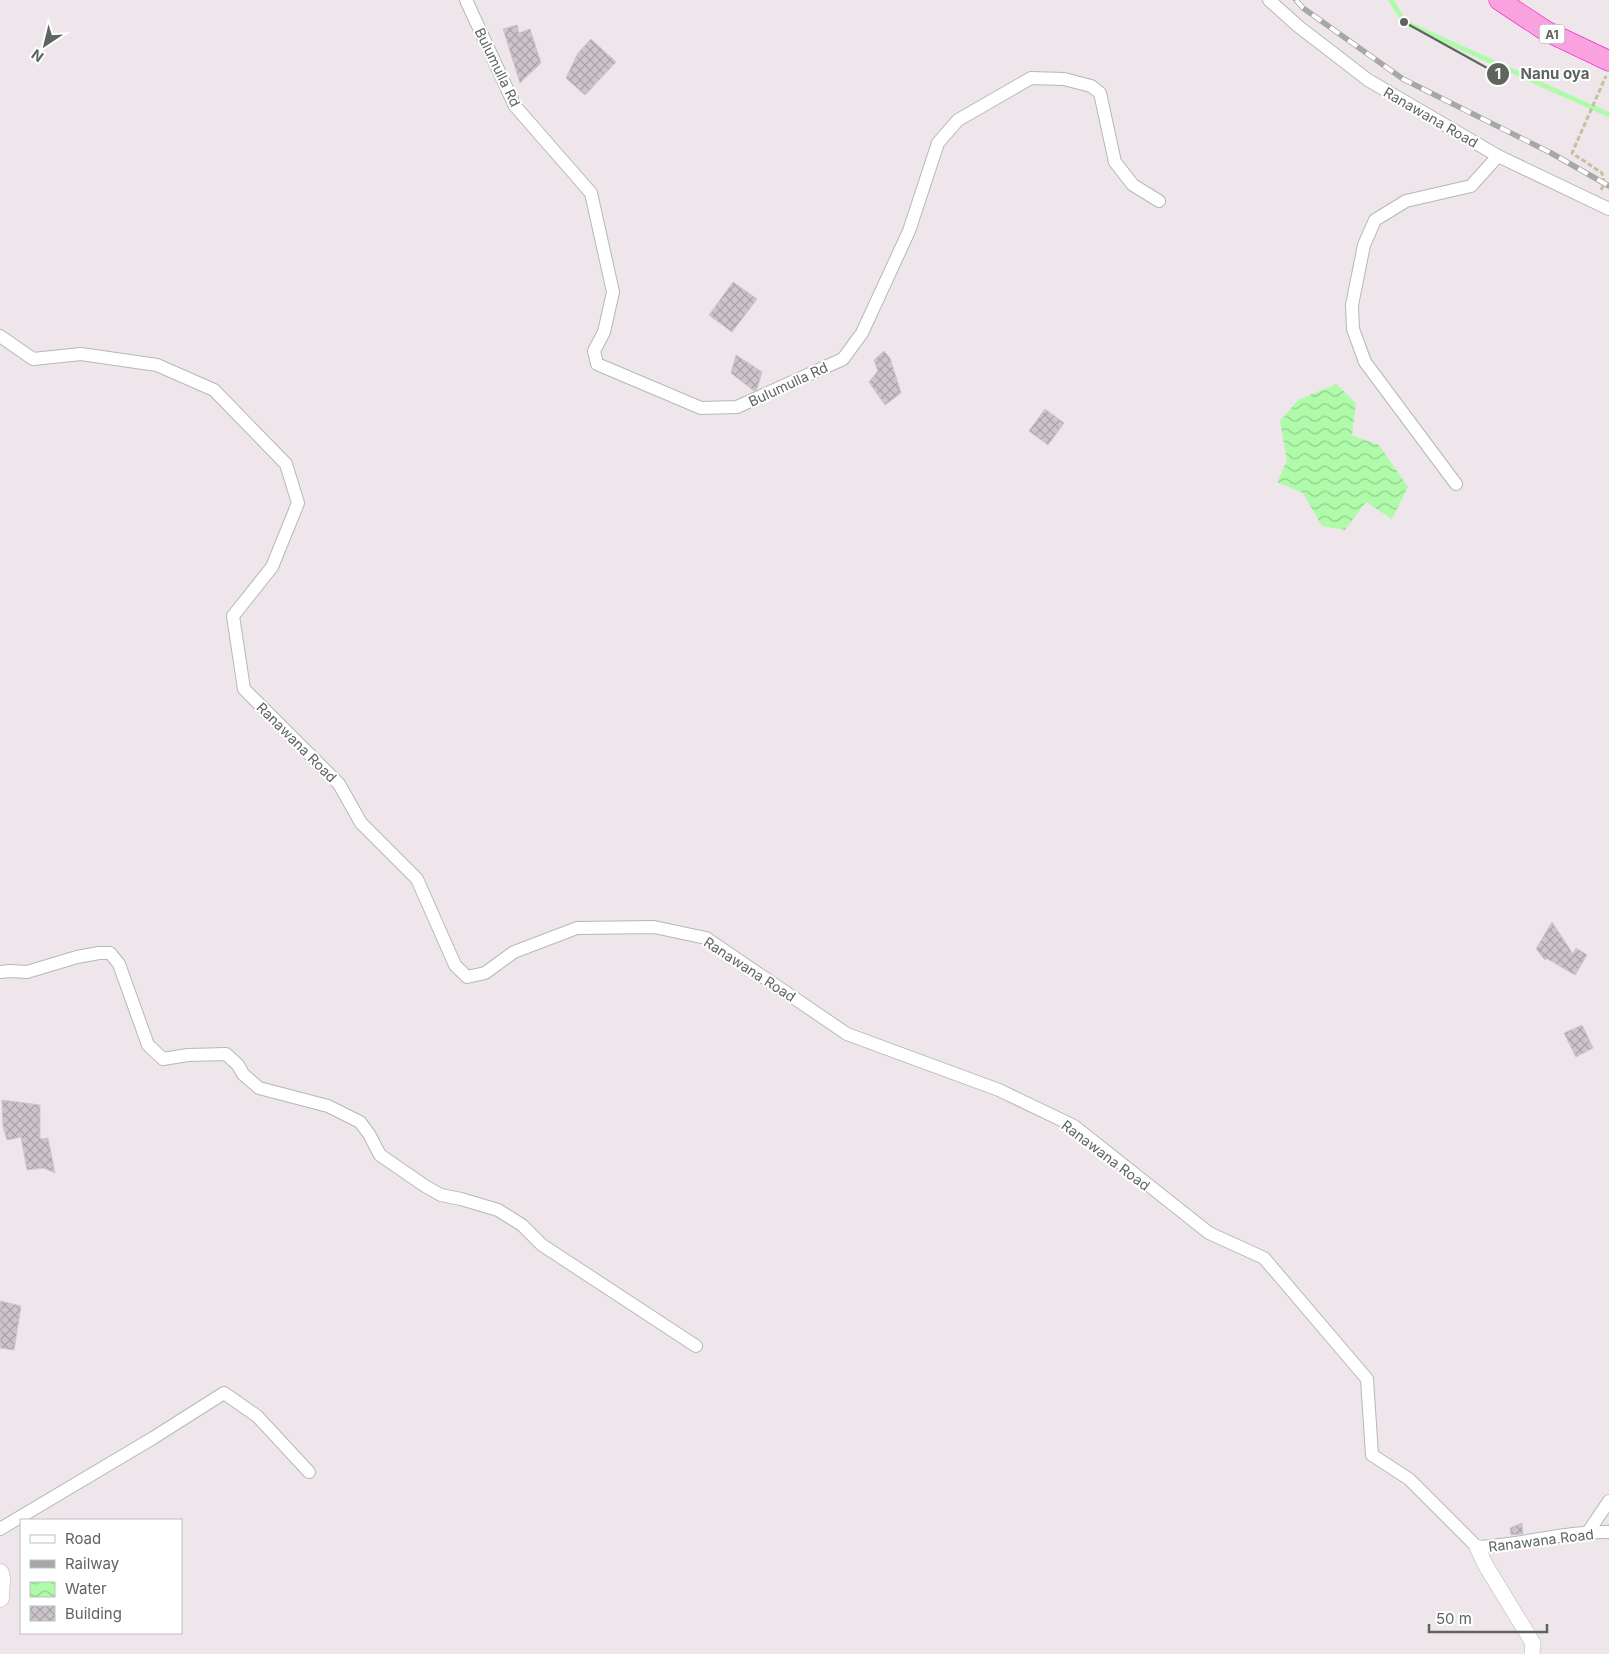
<svg xmlns="http://www.w3.org/2000/svg" width="1609" height="1654" font-family="Inter,sans-serif">
  <style>
    .water { fill: url(#water-waves) }
    .lines { fill: none; stroke-linecap: round; stroke-linejoin: round }
    .stream { stroke: #affbaa; stroke-width: 5 }
    .building { fill: url(#building-cross-hatch); stroke: #d3c4d0 }
    .minor-casing { stroke: #b3bab4; stroke-width: 14 }
    .tertiary-casing { stroke: #b3bab4; stroke-width: 16 }
    .secondary-casing { stroke: #b2b9b3; stroke-width: 19 }
    .trunk-casing { stroke: #e80cc0; stroke-width: 21 }
    .path { stroke: #c7bf9e; stroke-width: 3; stroke-dasharray: 5 2.5; stroke-linecap: butt }
    .minor { stroke: #fff; stroke-width: 12 }
    .tertiary { stroke: #fff; stroke-width: 15 }
    .secondary { stroke: #fff; stroke-width: 18 }
    .trunk { stroke: #faa1e0; stroke-width: 20 }
    .rail-casing { stroke: #a5a8a5; stroke-width: 5.5 }
    .rail { stroke: #fff; stroke-width: 4; stroke-dasharray: 11; stroke-linecap: butt }
    .labels { text-anchor: middle; dominant-baseline: central; stroke-width: 4; stroke-linejoin: round; paint-order: stroke }
    .shield { fill: #fff; stroke: #8e938e; stroke-width: 1 }
    .shield-label { font-size: 12px; font-weight: bold; fill: #5d655e }
    .street-label { font-size: 14px; fill: #5d655e; stroke: #fff }
    .leader { fill: none; stroke: #5d655e; stroke-width: 2 }
    .callout-dot { fill: #5d655e; stroke: #fff; stroke-width: 2 }
    .mark-label { font-size: 15px; text-anchor: middle; font-weight: bold; fill: #fff }
    .callout-label { font-size: 15px; text-anchor: middle; font-weight: bold; fill: #5d655e; stroke: #fff; stroke-width: 4; stroke-linejoin: round; paint-order: stroke }
  </style>
  <defs>
    <pattern id="water-waves" width="16" height="10" patternUnits="userSpaceOnUse" patternTransform="scale(1.25)"><rect width="16" height="10" fill="#affbaa"/><path d="M0 5q4-4 8 0t8 0" fill="none" stroke="#92cf8e"/></pattern>
    <pattern id="building-cross-hatch" width="8" height="8" patternUnits="userSpaceOnUse" patternTransform="scale(1.25)"><rect width="8" height="8" fill="#ccc4cb"/><path d="M0 0l8 8M0 8l8-8" fill="none" stroke="#a9a3a8"/></pattern>
  </defs>
  <rect width="100%" height="100%" fill="#efe6ec"/>
  <!-- water -->
  <path class="water" d="M1336 384 1356 403 1352 435 1379 445 1408 487 1392 519 1366 502 1345 530 1322 526 1303 493 1277 482 1287 461 1280 421 1298 400Z"/>
  <g class="lines">
    <!-- stream -->
    <path class="stream" d="M1391 0 1404 22 1609 115"/>
  </g>
  <!-- building -->
  <g class="building">
    <path d="M517 25 519 33 530 29 541 63 520 83 503 29Z"/>
    <path d="M591 39 616 62 585 95 566 78 578 53Z"/>
    <path d="M733 282 757 299 732 332 709 315Z"/>
    <path d="M884 351 890 358 901 393 885 405 869 382 878 371 874 360Z"/>
    <path d="M736 355 762 372 757 389 754 391 731 373Z"/>
    <path d="M1045 409 1064 423 1048 445 1029 431Z"/>
    <path d="M1552 922 1573 954 1576 948 1587 955 1575 975 1546 958 1545 960 1536 949Z"/>
    <path d="M1582 1025 1593 1048 1576 1057 1564 1033Z"/>
    <path d="M2 1100 40 1105V1139L48 1138 55 1173 44 1168 27 1170 21 1137 7 1140 3 1126Z"/>
    <path d="M0 1301 21 1306 14 1350 0 1348Z"/>
    <path d="M1522 1523 1523 1534 1511 1535 1510 1528Z"/>
  </g>
  <g class="lines">
    <!-- minor casing -->
    <g class="minor-casing">
      <g id="minor">
        <path d="M466 0 515 106 591 193 613 292 604 332 594 351 597 364 701 408 737 407 843 359 862 333 909 231 938 143 958 120 1031 78 1064 79 1091 86 1100 93 1115 162 1133 185 1159 201"/>
        <path d="M1269 0 1298 26 1368 80 1498 156 1609 209"/>
        <path d="M0 336 33 359 81 354 157 365 214 390 286 464 298 503 272 567 233 616 244 689 339 784 361 823 417 879 455 965 467 977 485 973 514 952 577 928 654 927 706 938 847 1034 999 1090 1074 1126 1209 1233 1264 1258 1367 1379 1372 1455 1409 1479 1477 1547C1522 1545 1565 1531 1609 1532"/>
        <path d="M1456 484 1365 362 1353 329 1352 305 1364 245 1375 220 1406 201 1471 186 1498 156"/>
        <path d="M0 972 10 971 27 972 77 957 99 953H110L119 964 148 1045 163 1059 188 1055 226 1054 238 1065 243 1074 259 1088 328 1106 360 1122 369 1134 380 1155 425 1186 441 1195 461 1199 498 1210 522 1225 542 1245 696 1346"/>
        <path d="M0 1529 153 1438 224 1393 257 1416 309 1472"/>
        <path d="M1588 1532 1609 1501"/>
      </g>
    </g>
    <!-- tertiary casing -->
    <g class="tertiary-casing">
      <path id="tertiary" d="M1477 1547 1486 1566 1533 1643 1532 1654"/>
    </g>
    <!-- secondary casing -->
    <g class="secondary-casing">
      <path id="secondary" d="M0 1573 1 1579 0 1598"/>
    </g>
    <!-- trunk casing -->
    <g class="trunk-casing">
      <path id="trunk" d="M1499 0 1546 31 1609 61"/>
    </g>
    <!-- path -->
    <path class="path" d="M1601 190 1604 184 1602 173 1572 153 1606 76"/>
    <!-- minor -->
    <use href="#minor" class="minor"/>
    <!-- tertiary -->
    <use href="#tertiary" class="tertiary"/>
    <!-- secondary -->
    <use href="#secondary" class="secondary"/>
    <!-- trunk -->
    <use href="#trunk" class="trunk"/>
    <!-- rail casing -->
    <g class="rail-casing">
      <path id="rail" d="M1296 0 1303 8 1403 79 1551 153 1609 186"/>
    </g>
    <!-- rail -->
    <use href="#rail" class="rail"/>
  </g>
  <g class="labels">
    <!-- shield labels -->
    <rect class="shield" x="1539.5" y="24.5" width="25" height="19" rx="4"/>
    <g class="shield-label">
      <text x="1552" y="34">A1</text>
    </g>
    <!-- street labels -->
    <g class="street-label">
      <text transform="translate(498 67) rotate(64)">Bulumulla Rd</text>
      <text transform="translate(1431 117) rotate(30)">Ranawana Road</text>
      <text transform="translate(788 384) rotate(-25)">Bulumulla Rd</text>
      <text transform="translate(297 742) rotate(45)">Ranawana Road</text>
      <text transform="translate(750 969) rotate(33)">Ranawana Road</text>
      <text transform="translate(1106 1155) rotate(37)">Ranawana Road</text>
      <text transform="translate(1541 1540) rotate(-7)">Ranawana Road</text>
    </g>
  </g>
  <!-- callouts -->
  <path class="leader" d="M1404 22L1498 74"/>
  <g class="callout-dot">
    <circle cx="1404" cy="22" r="5"/>
    <circle cx="1498" cy="74" r="12"/>
  </g>
  <g class="mark-label">
    <text x="1498" y="79">1</text>
  </g>
  <g class="callout-label">
    <text x="1555" y="79">Nanu oya</text>
  </g>
  <!-- legend -->
  <rect x="20" y="1519" width="162" height="115" fill="#ffffff" stroke="#bec1bf"/>
  <rect x="30" y="1535" width="25" height="8" fill="#ffffff" stroke="#bec1bf"/>
  <text x="65" y="1544" font-size="15" fill="#5d655e">Road</text>
  <rect x="30" y="1560" width="25" height="8" fill="#a5a8a5" stroke="#bec1bf"/>
  <text x="65" y="1569" font-size="15" fill="#5d655e">Railway</text>
  <rect x="30" y="1582" width="25" height="15" fill="url(#water-waves)" stroke="#bec1bf"/>
  <text x="65" y="1594" font-size="15" fill="#5d655e">Water</text>
  <rect x="30" y="1606" width="25" height="15" fill="url(#building-cross-hatch)" stroke="#bec1bf"/>
  <text x="65" y="1619" font-size="15" fill="#5d655e">Building</text>
  <!-- north arrow -->
  <g transform="translate(45 45) rotate(215)" stroke="#ffffff" stroke-width="4" paint-order="stroke">
  <path d="M0-4L9 19L0 12L-9 19Z" fill="#5d655e"/>
  <text y="-8" font-size="14" font-weight="bold" text-anchor="middle" fill="#5d655e">N</text>
  </g>
  <!-- scale -->
  <path d="M1429 1624v8h118v-8" fill="none" stroke="#5d655e" stroke-width="2.5"/>
  <text x="1436" y="1624" font-size="15" fill="#5d655e" stroke="#ffffff" stroke-width="4" paint-order="stroke">50 m</text>
</svg>
